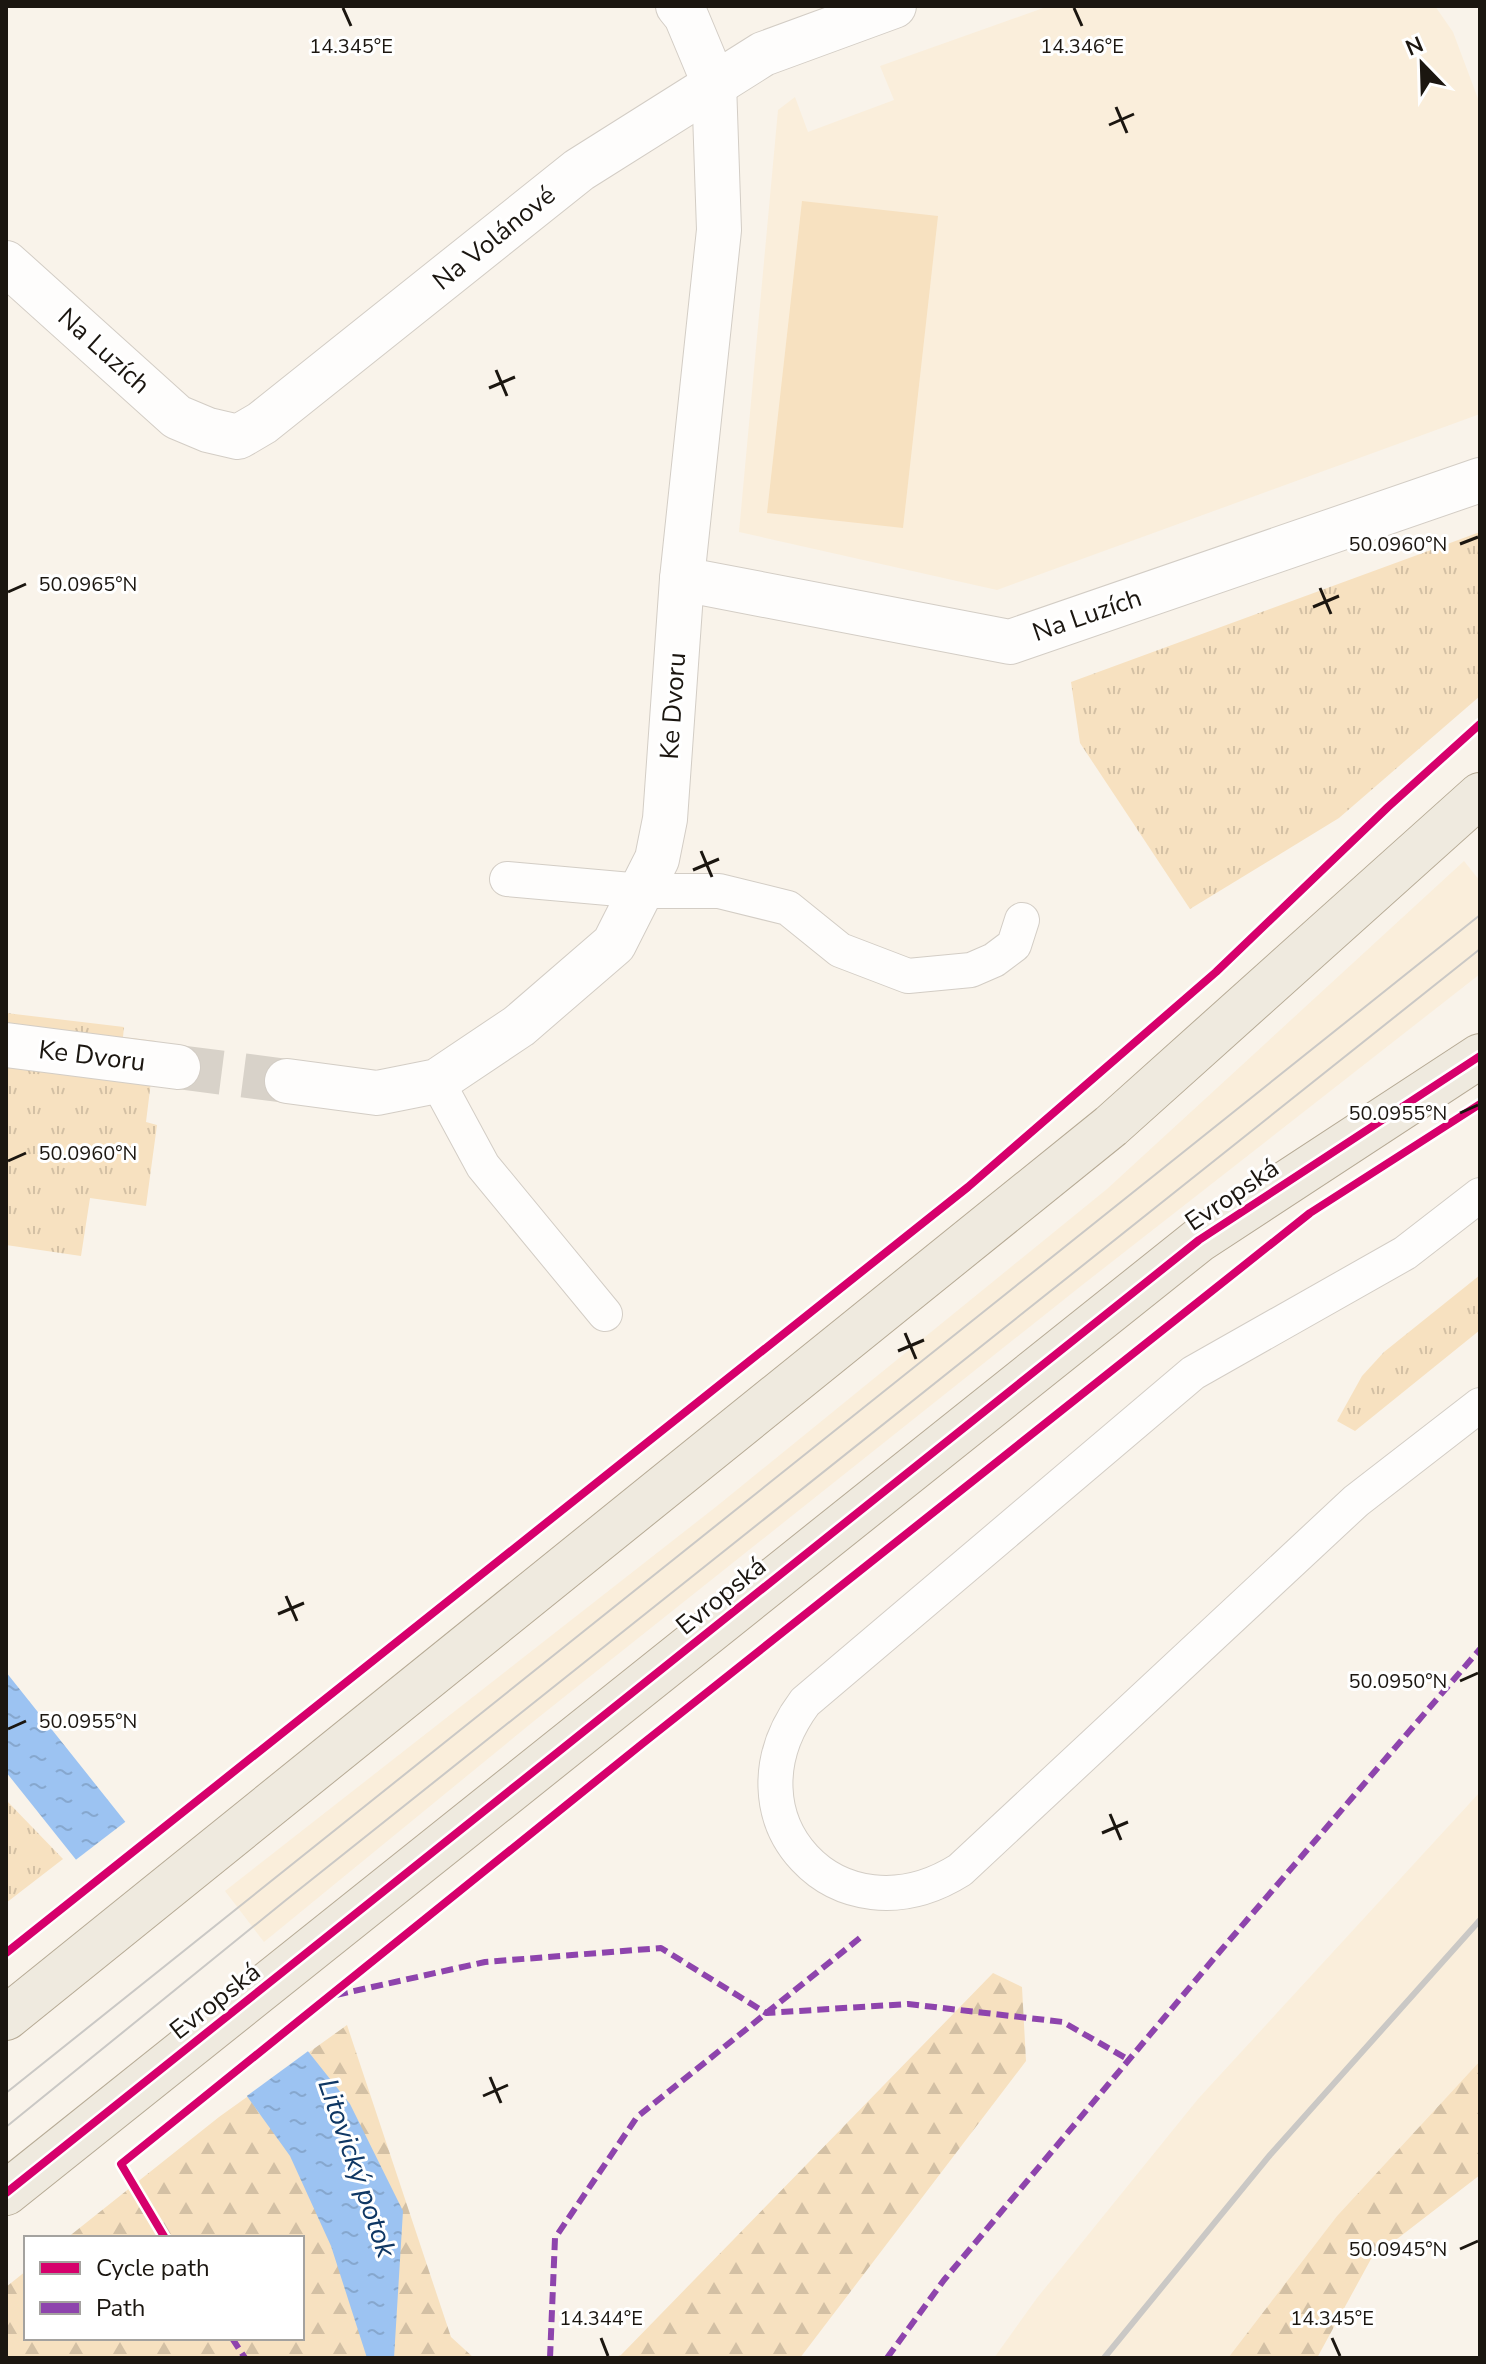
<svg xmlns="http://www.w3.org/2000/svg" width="1486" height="2364" font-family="'Nunito Sans',sans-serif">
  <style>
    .built { fill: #faeedb }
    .grass { fill: url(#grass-tufts) }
    .forest { fill: url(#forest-firs) }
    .garden { fill: #f7e1c0 }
    .water { fill: url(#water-ripples) }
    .pier { fill: #f9f3ea }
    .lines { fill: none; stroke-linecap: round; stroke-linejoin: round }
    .street-tunnel { stroke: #d8d2c9; stroke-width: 44; stroke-dasharray: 44 22; stroke-linecap: butt }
    .lane-casing { stroke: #d3cdc5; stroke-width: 36 }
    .street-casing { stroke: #d3cdc5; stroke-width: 46 }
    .primary-casing { stroke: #b6aa95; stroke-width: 46 }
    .lane { stroke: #fefdfc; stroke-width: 34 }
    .street { stroke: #fefdfc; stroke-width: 44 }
    .primary { stroke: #efeadf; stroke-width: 44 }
    .tram { stroke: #cac8c5; stroke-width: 2 }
    .rail { stroke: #cac8c5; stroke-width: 6 }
    .quiet { stroke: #8e44ad; stroke-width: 6; stroke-dasharray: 12 6; stroke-linecap: butt }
    .cycleway-casing { stroke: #fff; stroke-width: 13 }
    .cycleway { stroke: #d6006c; stroke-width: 8 }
    .ticks { fill: none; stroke: #1b1610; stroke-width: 3 }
    .labels { text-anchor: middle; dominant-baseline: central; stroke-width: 6; stroke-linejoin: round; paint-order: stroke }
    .street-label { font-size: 26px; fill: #1b1610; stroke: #fff }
    .water-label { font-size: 28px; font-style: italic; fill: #0f3764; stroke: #fff }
    .ticks-label { font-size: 20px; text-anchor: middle; fill: #1b1610; stroke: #fff; stroke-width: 6; stroke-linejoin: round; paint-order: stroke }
  </style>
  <defs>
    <pattern id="grass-tufts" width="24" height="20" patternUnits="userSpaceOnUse" patternTransform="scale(2)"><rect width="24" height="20" fill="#f7e1c0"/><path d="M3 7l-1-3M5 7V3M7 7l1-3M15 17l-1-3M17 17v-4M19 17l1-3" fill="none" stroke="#d3c0a4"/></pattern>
    <pattern id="forest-firs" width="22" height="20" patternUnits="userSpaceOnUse" patternTransform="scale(2)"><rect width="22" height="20" fill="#f7e1c0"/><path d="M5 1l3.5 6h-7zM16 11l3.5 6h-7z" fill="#d3c0a4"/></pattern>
    <pattern id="water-ripples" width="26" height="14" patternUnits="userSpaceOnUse" patternTransform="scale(2)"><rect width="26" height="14" fill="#9cc3f2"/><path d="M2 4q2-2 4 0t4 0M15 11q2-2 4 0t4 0" fill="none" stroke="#86a7ce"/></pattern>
  </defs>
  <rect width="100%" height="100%" fill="#f9f3ea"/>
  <!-- built -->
  <g class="built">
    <path d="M1049 6H1435L1453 32 1480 104V414L997 590 739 532 778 110 795 97 808 132 894 100 880 66Z"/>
    <path d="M1464 861 1480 881V974L1081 1286 534 1721 264 1942 225 1891 717 1506 1107 1189Z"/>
    <path d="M1480 1792V2061L1337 2216 1228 2358H994L1037 2298 1198 2099Z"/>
  </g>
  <!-- grass -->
  <g class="grass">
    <path d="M1480 532V696L1339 818 1190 909 1080 743 1071 682Z"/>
    <path d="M6 1013 124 1027 123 1037 156 1041 146 1122 157 1125 146 1206 90 1198 81 1256 6 1245Z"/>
    <path d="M1480 1275V1330L1355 1431 1337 1421 1362 1376 1384 1352Z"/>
    <path d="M6 1800 63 1859 6 1903Z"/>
  </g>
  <!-- forest -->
  <g class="forest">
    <path d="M993 1973 1022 1987 1026 2061 800 2358H613L621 2355Z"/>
    <path d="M347 2025 451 2337 474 2358H6V2287L26 2271V2338H302V2238H67L219 2117Z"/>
    <path d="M1480 2061V2175L1371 2259 1317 2358H1228L1337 2216Z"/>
  </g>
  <!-- garden -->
  <path class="garden" d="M802 201 938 216 903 528 767 513Z"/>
  <!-- water -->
  <path class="water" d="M6 1672 350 2104 403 2211 394 2358H367L331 2246 290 2156 81 1866 6 1772Z"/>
  <!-- pier -->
  <path class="pier" d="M129 1819 311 2049 244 2098 73 1862Z"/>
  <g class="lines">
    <!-- street-tunnel -->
    <path class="street-tunnel" d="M178 1067 287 1081"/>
    <!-- lane casing -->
    <g class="lane-casing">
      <g id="lane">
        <path d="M507 879 642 891H719L788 908 840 950 908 976 971 970 994 960 1014 945 1022 920"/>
        <path d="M437 1081 483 1166 605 1314"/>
        <path d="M1480 1195 1405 1253 1193 1373 805 1702C718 1818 839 1946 960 1870L1356 1501 1480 1405"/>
      </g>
    </g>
    <!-- street casing -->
    <g class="street-casing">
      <g id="street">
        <path d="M6 263 177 417 208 430 238 437 262 423 579 170 763 54 894 6"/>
        <path d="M682 579 1010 642 1480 480"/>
        <path d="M6 1045 178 1067"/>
        <path d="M287 1081 377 1093 437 1081 519 1026 614 944 657 859 665 819 682 579 719 230 714 83 686 16 678 6"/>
      </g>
    </g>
    <!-- primary casing -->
    <g class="primary-casing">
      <g id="primary">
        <path d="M6 2018 1111 1126 1480 795"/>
        <path d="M6 2193 1199 1240 1480 1056"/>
      </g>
    </g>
    <!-- lane -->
    <use href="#lane" class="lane"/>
    <!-- street -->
    <use href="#street" class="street"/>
    <!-- primary -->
    <use href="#primary" class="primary"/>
    <!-- tram -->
    <g class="tram">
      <path d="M6 2093 1480 915"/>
      <path d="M6 2127 286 1900 1480 949"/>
    </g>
    <!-- rail -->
    <path class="rail" d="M1104 2358 1270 2155 1480 1920"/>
    <!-- quiet -->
    <g class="quiet">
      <path d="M336 1995 485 1962 661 1948 766 2013 908 2004 1063 2022 1129 2060"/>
      <path d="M232 2338 245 2358"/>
      <path d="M550 2358 555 2238 637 2117 861 1937"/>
      <path d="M887 2358 944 2280 1216 1956 1480 1649"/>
    </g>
    <!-- cycleway casing -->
    <g class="cycleway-casing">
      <g id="cycleway">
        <path d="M6 1953 968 1187 1216 972 1388 807 1480 724"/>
        <path d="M6 2193 1199 1240 1480 1056"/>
        <path d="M165 2238 121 2164 642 1744 1310 1213 1480 1104"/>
      </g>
    </g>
    <!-- cycleway -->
    <use href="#cycleway" class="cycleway"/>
  </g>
  <!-- ticks -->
  <path class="ticks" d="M343 8 351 26M1074 8 1082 26M1116 107 1127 133M1109 125 1134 114M496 370 507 396M489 388 515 377M1460 544 1478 537M1320 588 1331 614M8 592 26 584M1313 607 1339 596M701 851 712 877M693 870 719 859M1460 1113 1478 1105M8 1161 26 1153M905 1333 916 1359M898 1351 924 1340M286 1596 297 1621M278 1614 304 1603M1460 1681 1478 1673M8 1729 26 1721M1110 1814 1121 1840M1102 1833 1128 1822M490 2077 501 2103M483 2096 508 2085M1460 2249 1478 2241M601 2338 608 2356M1332 2338 1340 2356"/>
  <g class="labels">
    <!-- street labels -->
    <g class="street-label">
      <text transform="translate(494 238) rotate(-39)">Na Volánové</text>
      <text transform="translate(104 351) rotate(42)">Na Luzích</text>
      <text transform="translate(1087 615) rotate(-19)">Na Luzích</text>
      <text transform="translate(673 706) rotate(-86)">Ke Dvoru</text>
      <text transform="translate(92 1056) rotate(7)">Ke Dvoru</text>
      <text transform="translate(1232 1195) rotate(-34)">Evropská</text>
      <text transform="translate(721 1596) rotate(-39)">Evropská</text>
      <text transform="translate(215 2001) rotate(-38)">Evropská</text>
    </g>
    <!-- water labels -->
    <g class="water-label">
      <text transform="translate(357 2168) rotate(71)">Litovický potok</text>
    </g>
  </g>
  <g class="ticks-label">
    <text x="351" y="53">14.345°E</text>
    <text x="1082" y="53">14.346°E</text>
    <text x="1398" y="551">50.0960°N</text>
    <text x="88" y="591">50.0965°N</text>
    <text x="1398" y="1120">50.0955°N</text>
    <text x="88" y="1160">50.0960°N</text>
    <text x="1398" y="1688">50.0950°N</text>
    <text x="88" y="1728">50.0955°N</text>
    <text x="1398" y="2256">50.0945°N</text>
    <text x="601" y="2325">14.344°E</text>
    <text x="1332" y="2325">14.345°E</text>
  </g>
  <!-- border -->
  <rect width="1486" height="2364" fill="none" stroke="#1b1610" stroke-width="16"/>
  <!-- legend -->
  <rect x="24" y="2236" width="280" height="104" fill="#ffffff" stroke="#a4a29f" stroke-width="2"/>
  <rect x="40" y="2262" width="40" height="12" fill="#d6006c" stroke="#a4a29f" stroke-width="2"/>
  <text x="96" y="2276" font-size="24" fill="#1b1610">Cycle path</text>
  <rect x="40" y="2302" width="40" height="12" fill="#8e44ad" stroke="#a4a29f" stroke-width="2"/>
  <text x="96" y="2316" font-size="24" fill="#1b1610">Path</text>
  <!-- north arrow -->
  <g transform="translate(1422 64) rotate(337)" stroke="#ffffff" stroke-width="6" paint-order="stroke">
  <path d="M0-6L14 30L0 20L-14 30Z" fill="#1b1610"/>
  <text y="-12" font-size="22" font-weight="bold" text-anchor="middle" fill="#1b1610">N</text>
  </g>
</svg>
